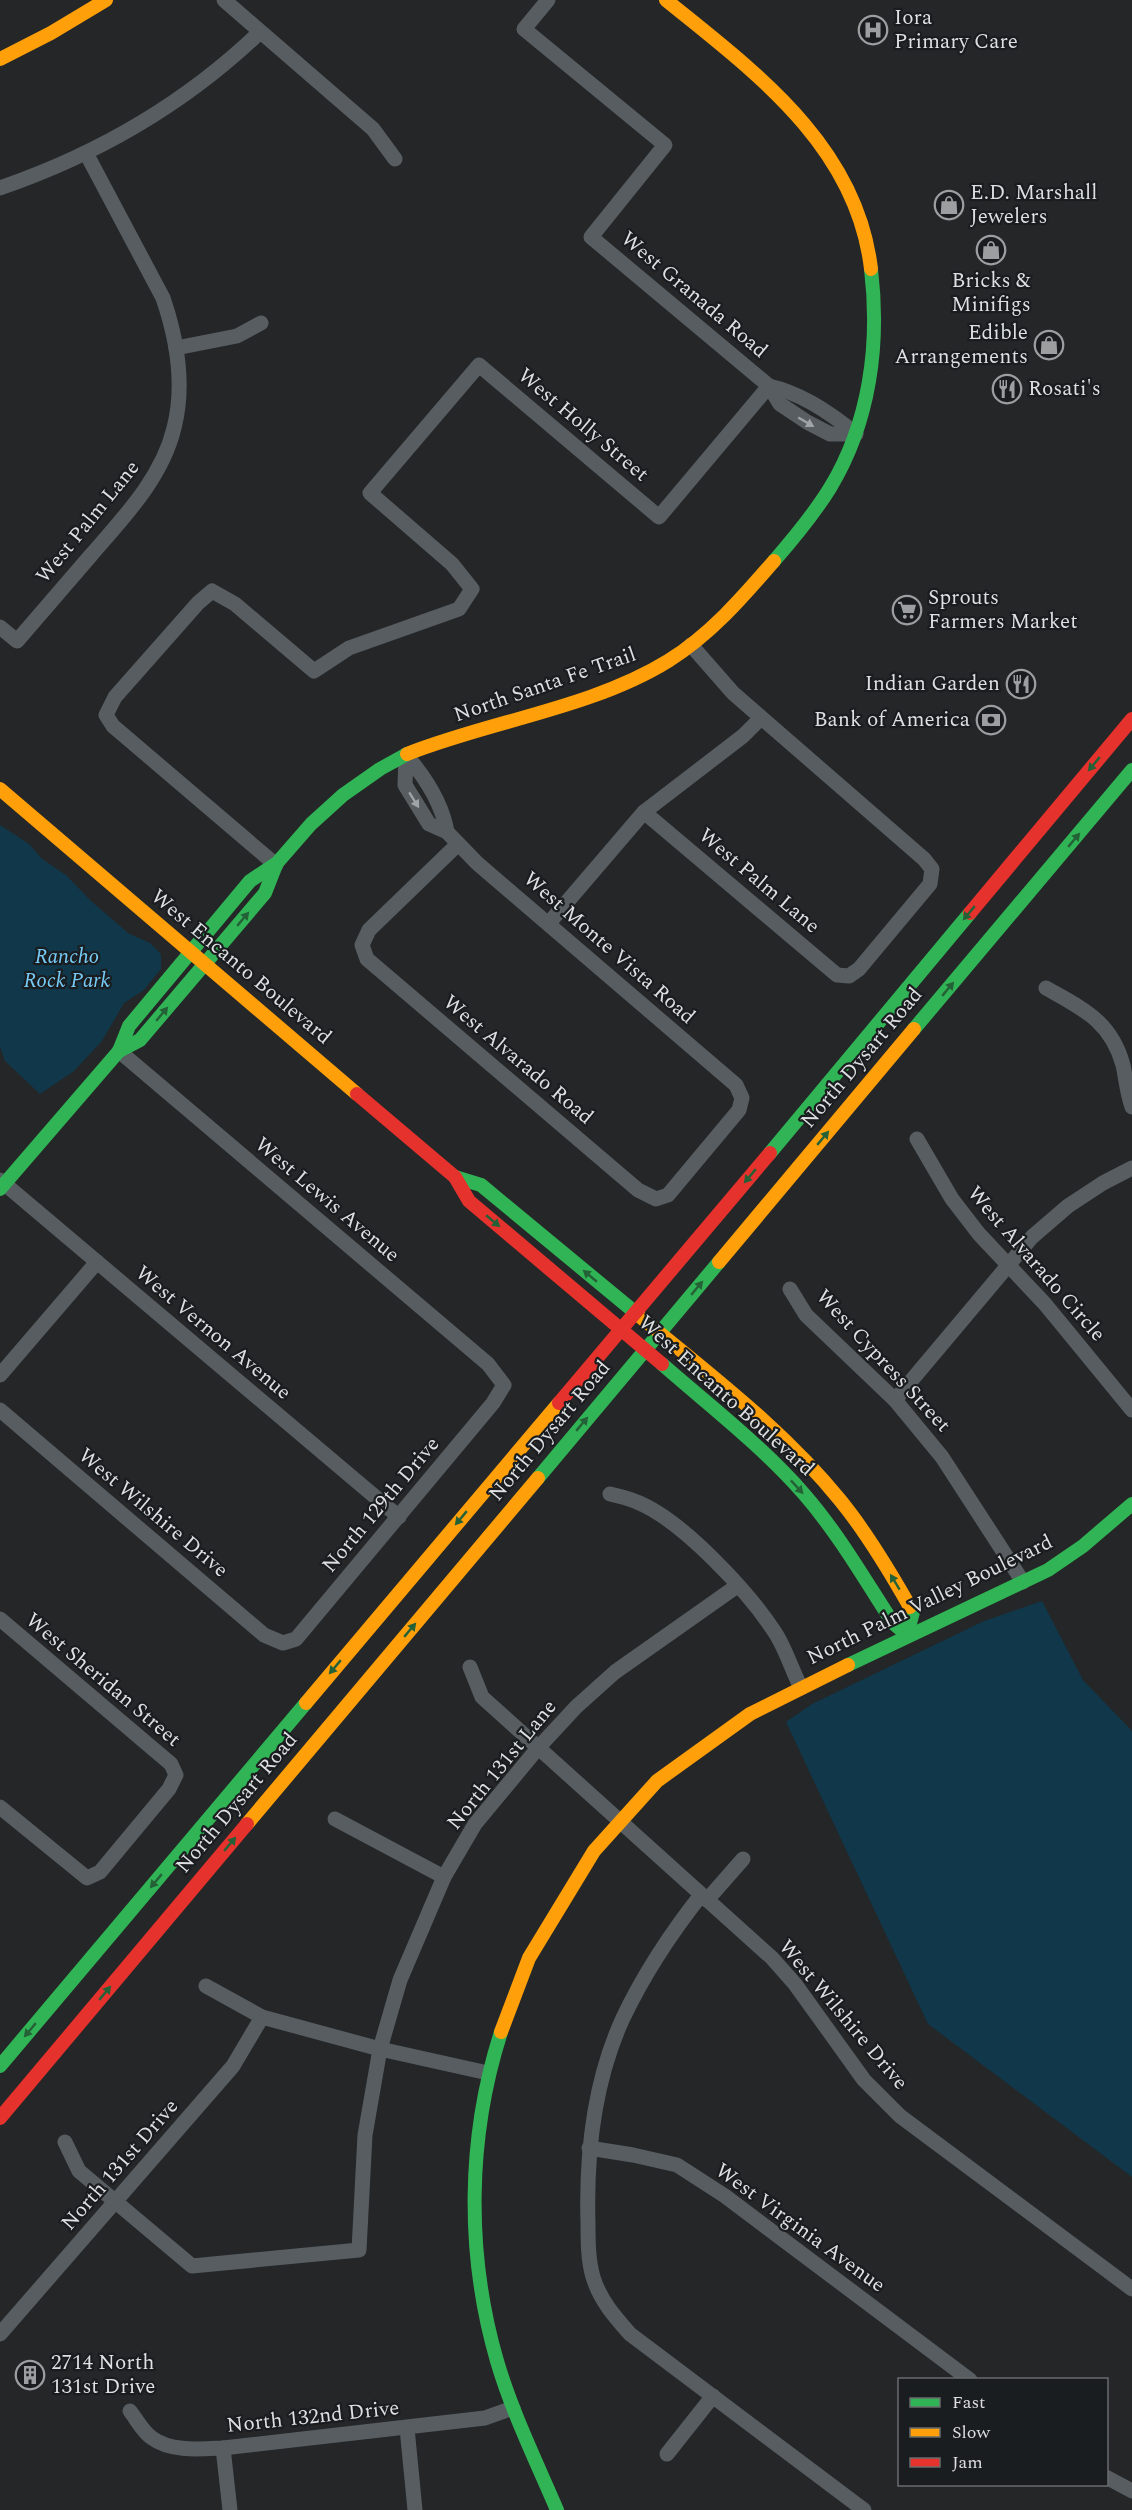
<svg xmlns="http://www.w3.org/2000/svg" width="1132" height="2510" font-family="Spectral,serif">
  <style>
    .green { fill: #10384a }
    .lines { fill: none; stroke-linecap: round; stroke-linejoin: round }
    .street { stroke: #575d61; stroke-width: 15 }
    .fast { stroke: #30b455; stroke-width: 14 }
    .slow { stroke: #ff9f0a; stroke-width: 14 }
    .jam { stroke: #e5322d; stroke-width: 14 }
    .oneway { fill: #a1a4a7 }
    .oneway2 { fill: #246137 }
    .labels { text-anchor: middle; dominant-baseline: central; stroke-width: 4.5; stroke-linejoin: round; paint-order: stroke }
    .poi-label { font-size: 21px; fill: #dddfe0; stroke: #1a1d1f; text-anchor: start }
    .street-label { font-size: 21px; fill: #dddfe0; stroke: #1a1d1f }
    .park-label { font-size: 21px; font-style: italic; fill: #76cbf7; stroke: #1a1d1f }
  </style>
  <rect width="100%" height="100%" fill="#242627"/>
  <!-- green -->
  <g class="green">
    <path d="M0 825 29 844 42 859 66 875 91 901 128 933 150 943 161 954V969L144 990 124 1003 102 1041 74 1071 40 1094 5 1061 0 1047Z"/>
    <path d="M1042 1601 1083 1680 1132 1731V2177L928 2024 786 1722 812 1704 984 1621Z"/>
  </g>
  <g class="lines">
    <!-- street -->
    <g class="street">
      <path d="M224 0 373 129 395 159"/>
      <path d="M548 0 524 29 665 145 591 237 769 386 780 404 807 422 830 434H856"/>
      <path d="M0 188C96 155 186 103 260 32"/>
      <path d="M176 348 237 336 261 323"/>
      <path d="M769 386C801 393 832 414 856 434"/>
      <path d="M0 627 17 641C42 612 67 583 92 554 124 517 162 478 174 428 185 385 177 339 163 298L86 153"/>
      <path d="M406 755 405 785 429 824 447 832 477 863 736 1085 742 1098 739 1110 668 1195 656 1199 638 1190 367 959 362 945 369 930 458 844"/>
      <path d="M406 755C425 777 442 802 447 832"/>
      <path d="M644 812 837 975 849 976 859 969 930 884 932 869 924 859 733 693 691 645"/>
      <path d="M276 865 113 726 106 715 115 697 198 603 212 591 235 604 314 671 349 648 459 609 472 589 452 564 370 493 479 365 659 517 769 386"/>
      <path d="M549 923 644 812 743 736 761 718"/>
      <path d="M1046 988C1083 1009 1111 1021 1123 1065 1126 1079 1127 1093 1132 1107"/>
      <path d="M917 1139 952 1199 979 1234 1045 1304 1132 1410"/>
      <path d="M0 1180 399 1517"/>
      <path d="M790 1289 806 1315 895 1400 942 1457 1023 1582"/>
      <path d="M0 1375 97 1262"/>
      <path d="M895 1400 1032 1237 1068 1206 1103 1183 1132 1168"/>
      <path d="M0 1410 264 1635 283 1643 296 1639 493 1403 504 1385 488 1364 119 1051"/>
      <path d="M610 1494C619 1496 628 1498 637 1502 682 1520 749 1592 776 1634 786 1650 792 1670 801 1688"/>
      <path d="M0 1619 171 1764 176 1775 169 1789 100 1872 87 1878 0 1807"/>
      <path d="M470 1667 482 1697 772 1958 795 1984 864 2080 900 2116 1132 2289"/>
      <path d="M335 1819 444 1877"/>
      <path d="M701 1895C671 1933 644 1974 623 2018 594 2081 586 2154 588 2223 588 2241 588 2260 593 2277 600 2300 614 2316 630 2334L864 2510"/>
      <path d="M707 1900 743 1859"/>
      <path d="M206 1986 262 2017 380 2049 488 2073"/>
      <path d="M65 2142 79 2171 192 2266 359 2250 365 2135 380 2049 400 1980 444 1877 475 1824 538 1748 576 1707 615 1672 737 1586"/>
      <path d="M589 2148 633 2155 677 2165 725 2196 970 2380"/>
      <path d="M0 2334 233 2066 262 2017"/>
      <path d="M130 2411C137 2420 143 2432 152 2438 171 2452 200 2449 223 2448L485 2418 513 2408"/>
      <path d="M407 2428 415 2510"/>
      <path d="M223 2448 230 2510"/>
      <path d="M667 2454 713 2396"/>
      <path d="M1106 2477 1132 2491"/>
    </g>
    <!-- fast -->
    <g class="fast">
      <path d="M774 561C794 538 814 514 830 488 870 422 880 344 871 269"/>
      <path d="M914 1029 1132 770"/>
      <path d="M119 1051 140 1040 265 893 276 865"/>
      <path d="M770 1153 970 913"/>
      <path d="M455 1177 481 1185 637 1314"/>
      <path d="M0 1189 119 1051 129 1026 250 881 277 863 311 824 343 795 380 769 407 754"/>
      <path d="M662 1364C710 1406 762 1446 804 1494 838 1533 865 1580 893 1623L907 1635 913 1612 910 1607"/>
      <path d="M538 1478 719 1262"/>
      <path d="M848 1665 1048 1570 1083 1546 1132 1504"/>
      <path d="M501 2032C467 2138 466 2254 497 2361 512 2412 536 2461 557 2510"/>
      <path d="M0 2066 306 1703"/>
    </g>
    <!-- slow -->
    <g class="slow">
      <path d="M666 0C755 72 857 146 871 269"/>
      <path d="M0 59 51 33 106 0"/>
      <path d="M407 754C490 721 592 708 668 661 710 635 742 598 774 561"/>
      <path d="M0 789 357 1094"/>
      <path d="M719 1262 914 1029"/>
      <path d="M637 1314C707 1373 782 1428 840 1500 867 1533 889 1570 910 1607"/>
      <path d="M306 1703 559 1403"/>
      <path d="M247 1824 538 1478"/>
      <path d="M501 2032 529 1958 594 1851 657 1781 750 1714 848 1665"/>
    </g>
    <!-- jam -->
    <g class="jam">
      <path d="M970 913 1132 719"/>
      <path d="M357 1094 455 1177 469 1201 662 1364"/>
      <path d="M559 1403 770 1153"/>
      <path d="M0 2118 247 1824"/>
    </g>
  </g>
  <!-- one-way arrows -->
  <defs><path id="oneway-solid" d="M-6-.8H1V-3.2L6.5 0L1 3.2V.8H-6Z" transform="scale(1.5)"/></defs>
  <g class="oneway">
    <use href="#oneway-solid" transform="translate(806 422) rotate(30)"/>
    <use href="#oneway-solid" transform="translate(414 800) rotate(58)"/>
  </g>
  <g class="oneway2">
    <use href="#oneway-solid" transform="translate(1094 764) rotate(130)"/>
    <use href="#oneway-solid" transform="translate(1074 840) rotate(-50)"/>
    <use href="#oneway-solid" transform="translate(969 913) rotate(130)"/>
    <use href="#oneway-solid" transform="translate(243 919) rotate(-50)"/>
    <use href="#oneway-solid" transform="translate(948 989) rotate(-50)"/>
    <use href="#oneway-solid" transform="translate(162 1014) rotate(-50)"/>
    <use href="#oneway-solid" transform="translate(823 1138) rotate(-50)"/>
    <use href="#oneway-solid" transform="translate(750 1176) rotate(130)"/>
    <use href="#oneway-solid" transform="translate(493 1221) rotate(40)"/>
    <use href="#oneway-solid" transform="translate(590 1276) rotate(-140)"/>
    <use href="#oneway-solid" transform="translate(697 1288) rotate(-50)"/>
    <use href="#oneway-solid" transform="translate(582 1424) rotate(-50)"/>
    <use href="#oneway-solid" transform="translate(797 1487) rotate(47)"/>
    <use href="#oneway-solid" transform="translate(461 1518) rotate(130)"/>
    <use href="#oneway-solid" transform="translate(895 1582) rotate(-121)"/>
    <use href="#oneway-solid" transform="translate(410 1630) rotate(-50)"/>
    <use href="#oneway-solid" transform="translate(335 1667) rotate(130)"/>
    <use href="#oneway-solid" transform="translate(230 1844) rotate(-50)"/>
    <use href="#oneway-solid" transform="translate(156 1881) rotate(130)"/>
    <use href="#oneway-solid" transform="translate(105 1993) rotate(-50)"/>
    <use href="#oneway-solid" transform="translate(30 2030) rotate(130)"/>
  </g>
  <!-- icons -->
  <defs>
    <g id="hospital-ring" transform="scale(1.5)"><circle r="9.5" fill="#1a1d1f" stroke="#9c9e9f" stroke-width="1.5"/><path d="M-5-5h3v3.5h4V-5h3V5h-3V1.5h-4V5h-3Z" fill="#9c9e9f"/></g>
    <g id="shop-ring" transform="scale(1.5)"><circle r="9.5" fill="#1a1d1f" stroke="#9c9e9f" stroke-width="1.5"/><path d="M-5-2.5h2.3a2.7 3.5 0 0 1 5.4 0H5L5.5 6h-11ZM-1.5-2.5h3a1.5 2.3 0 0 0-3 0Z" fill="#9c9e9f"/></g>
    <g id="restaurant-ring" transform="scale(1.5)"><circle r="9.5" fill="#1a1d1f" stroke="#9c9e9f" stroke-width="1.5"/><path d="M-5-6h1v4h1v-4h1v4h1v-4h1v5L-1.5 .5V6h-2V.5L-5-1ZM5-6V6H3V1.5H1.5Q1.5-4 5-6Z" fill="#9c9e9f"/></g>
    <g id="supermarket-ring" transform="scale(1.5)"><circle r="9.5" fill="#1a1d1f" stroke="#9c9e9f" stroke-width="1.5"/><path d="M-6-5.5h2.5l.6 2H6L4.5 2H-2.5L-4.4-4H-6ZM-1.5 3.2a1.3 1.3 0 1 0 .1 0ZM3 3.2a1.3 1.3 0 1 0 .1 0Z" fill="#9c9e9f"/></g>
    <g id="bank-ring" transform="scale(1.5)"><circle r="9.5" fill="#1a1d1f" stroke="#9c9e9f" stroke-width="1.5"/><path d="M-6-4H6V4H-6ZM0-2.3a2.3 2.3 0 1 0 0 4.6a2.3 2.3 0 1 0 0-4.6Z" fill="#9c9e9f"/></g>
    <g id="building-ring" transform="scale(1.5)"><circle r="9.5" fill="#1a1d1f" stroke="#9c9e9f" stroke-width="1.5"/><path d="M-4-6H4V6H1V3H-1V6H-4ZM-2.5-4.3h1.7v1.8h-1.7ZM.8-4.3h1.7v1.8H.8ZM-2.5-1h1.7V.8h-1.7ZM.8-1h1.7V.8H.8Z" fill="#9c9e9f"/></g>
  </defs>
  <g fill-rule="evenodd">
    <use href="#hospital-ring" x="873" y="30"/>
    <use href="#shop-ring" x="949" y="205"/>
    <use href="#shop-ring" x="991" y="250"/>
    <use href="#shop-ring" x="1049" y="345"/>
    <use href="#restaurant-ring" x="1007" y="389"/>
    <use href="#supermarket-ring" x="907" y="610"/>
    <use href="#restaurant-ring" x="1021" y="684"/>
    <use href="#bank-ring" x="991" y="720"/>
    <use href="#building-ring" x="30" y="2375"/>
  </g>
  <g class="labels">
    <!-- poi labels -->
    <g class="poi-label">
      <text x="894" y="18">Iora<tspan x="894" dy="24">Primary Care</tspan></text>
      <text x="970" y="193">E.D. Marshall<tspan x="970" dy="24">Jewelers</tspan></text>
      <text x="991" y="281" text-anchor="middle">Bricks &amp;<tspan x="991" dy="24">Minifigs</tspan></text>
      <text x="1028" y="333" text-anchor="end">Edible<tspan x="1028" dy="24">Arrangements</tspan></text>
      <text x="1028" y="389">Rosati's</text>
      <text x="928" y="598">Sprouts<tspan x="928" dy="24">Farmers Market</tspan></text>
      <text x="1000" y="684" text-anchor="end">Indian Garden</text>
      <text x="970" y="720" text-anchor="end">Bank of America</text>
      <text x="51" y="2363">2714 North<tspan x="51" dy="24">131st Drive</tspan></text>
    </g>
    <!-- street labels -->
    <g class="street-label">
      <text transform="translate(694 295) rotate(40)">West Granada Road</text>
      <text transform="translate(583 425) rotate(40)">West Holly Street</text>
      <text transform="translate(88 522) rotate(-51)">West Palm Lane</text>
      <text transform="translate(545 685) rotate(-19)">North Santa Fe Trail</text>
      <text transform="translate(759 881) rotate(40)">West Palm Lane</text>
      <text transform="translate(609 948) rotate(41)">West Monte Vista Road</text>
      <text transform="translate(241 967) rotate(40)">West Encanto Boulevard</text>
      <text transform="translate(862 1058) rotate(-50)">North Dysart Road</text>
      <text transform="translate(518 1060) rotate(40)">West Alvarado Road</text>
      <text transform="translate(327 1200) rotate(40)">West Lewis Avenue</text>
      <text transform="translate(1036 1264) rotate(49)">West Alvarado Circle</text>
      <text transform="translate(213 1333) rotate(40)">West Vernon Avenue</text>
      <text transform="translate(883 1361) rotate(47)">West Cypress Street</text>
      <text transform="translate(726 1396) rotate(42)">West Encanto Boulevard</text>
      <text transform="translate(550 1431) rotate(-50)">North Dysart Road</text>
      <text transform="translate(381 1505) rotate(-50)">North 129th Drive</text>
      <text transform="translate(153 1513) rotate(40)">West Wilshire Drive</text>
      <text transform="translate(930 1600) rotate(-26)">North Palm Valley Boulevard</text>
      <text transform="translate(103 1680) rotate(40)">West Sheridan Street</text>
      <text transform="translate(502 1765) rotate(-51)">North 131st Lane</text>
      <text transform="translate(237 1803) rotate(-50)">North Dysart Road</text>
      <text transform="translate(843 2015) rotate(50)">West Wilshire Drive</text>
      <text transform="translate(120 2165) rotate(-49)">North 131st Drive</text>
      <text transform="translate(800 2228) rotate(36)">West Virginia Avenue</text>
      <text transform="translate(313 2417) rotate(-6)">North 132nd Drive</text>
    </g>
    <!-- park labels -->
    <g class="park-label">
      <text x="67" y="957">Rancho<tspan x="67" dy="24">Rock Park</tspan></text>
    </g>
  </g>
  <!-- legend -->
  <rect x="898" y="2378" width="210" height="108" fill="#1a1d1f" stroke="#686b6c" stroke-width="1.5"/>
  <rect x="910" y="2398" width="30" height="9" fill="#30b455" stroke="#686b6c" stroke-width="1.5"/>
  <text x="952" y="2408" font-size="18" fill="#dddfe0">Fast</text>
  <rect x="910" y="2428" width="30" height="9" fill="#ff9f0a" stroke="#686b6c" stroke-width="1.5"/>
  <text x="952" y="2438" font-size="18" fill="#dddfe0">Slow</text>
  <rect x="910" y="2458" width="30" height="9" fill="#e5322d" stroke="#686b6c" stroke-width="1.5"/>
  <text x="952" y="2468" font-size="18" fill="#dddfe0">Jam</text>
</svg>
